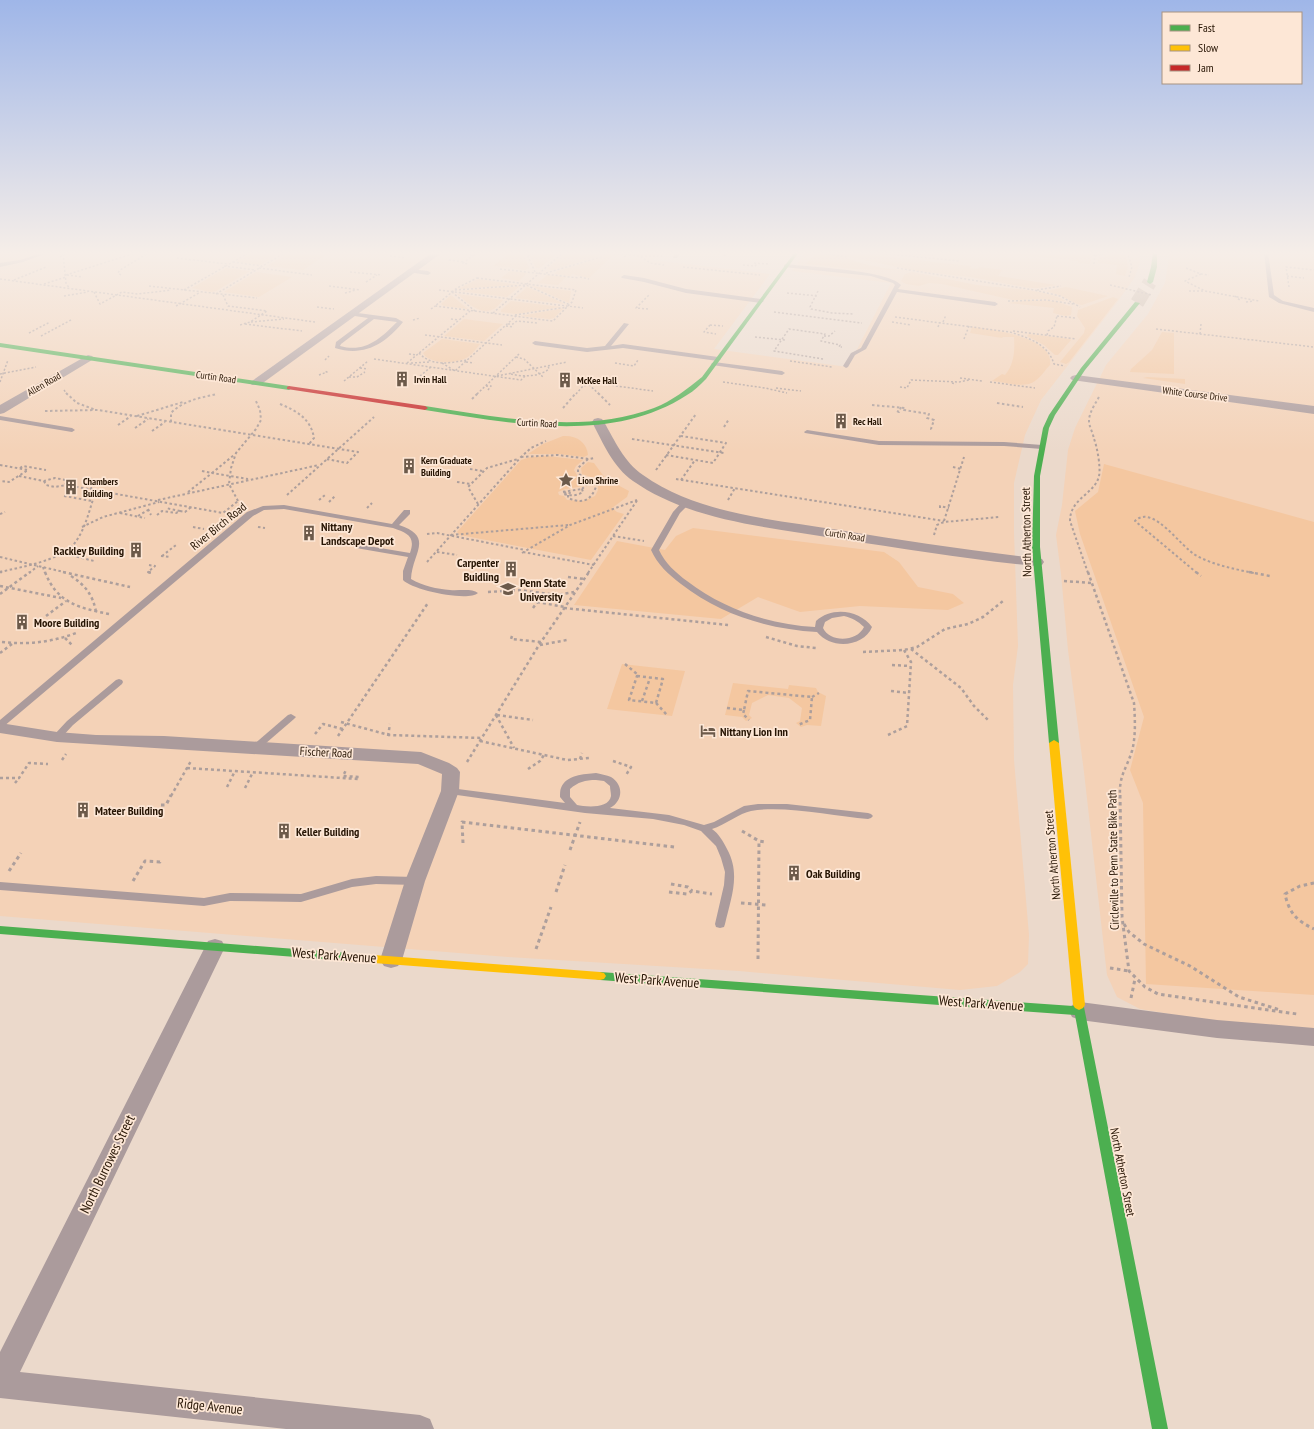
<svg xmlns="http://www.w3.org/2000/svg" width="1314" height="1429" font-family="'PT Sans Narrow',sans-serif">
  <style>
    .built { fill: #f4d2b7 }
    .green { fill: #f4c7a0 }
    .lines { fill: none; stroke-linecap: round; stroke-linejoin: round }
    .primary-tunnel { stroke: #c4b2a3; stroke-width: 14; stroke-dasharray: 14 6; stroke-linecap: butt }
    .path-far3 { stroke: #ad9f9c; stroke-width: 1.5; stroke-dasharray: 2 2; stroke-linecap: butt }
    .path-far2 { stroke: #ad9f9c; stroke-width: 2; stroke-dasharray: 2.5 2.5; stroke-linecap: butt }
    .path-far1 { stroke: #ad9f9c; stroke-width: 2.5; stroke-dasharray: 3 3; stroke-linecap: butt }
    .path { stroke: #ad9f9c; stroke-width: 3; stroke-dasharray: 3.5 3.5; stroke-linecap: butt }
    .lane { fill: #ab9b9c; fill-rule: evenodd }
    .street { fill: #ab9b9c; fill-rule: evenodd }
    .fast { fill: #4caf50; fill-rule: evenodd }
    .slow { fill: #ffc107; fill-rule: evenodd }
    .jam { fill: #c62828; fill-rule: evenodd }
    .path-bridge { stroke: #ad9f9c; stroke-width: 1.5; stroke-dasharray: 2 2; stroke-linecap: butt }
    .labels { text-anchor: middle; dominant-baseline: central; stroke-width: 3.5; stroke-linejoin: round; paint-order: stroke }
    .far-street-label { font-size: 10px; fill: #271504; stroke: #fde7d6 }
    .far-poi-label { font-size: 10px; font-weight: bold; fill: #271504; stroke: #fde7d6; text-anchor: start }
    .street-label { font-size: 12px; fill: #271504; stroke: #fde7d6 }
    .poi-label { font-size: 12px; font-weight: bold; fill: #271504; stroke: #fde7d6; text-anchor: start }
    .near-street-label { font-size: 14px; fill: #271504; stroke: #fde7d6 }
  </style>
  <rect width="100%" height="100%" fill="#ebd9cb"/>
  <!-- built -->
  <g class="built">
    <path d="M0 252H660L652 260 770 274 714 349 848 367 891 283 792 271 806 252H1140V262L1135 277 1118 301 1041 400 1025 435 1014 483V533L1018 646 1013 685 1014 760 1029 935 1028 964 1020 972 997 986 960 990 739 971 508 957 0 916Z"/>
    <path d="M1170 252H1314V1032L1241 1026 1140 1009 1117 997 1107 975 1084 772 1068 650 1061 574 1056 535 1062 505 1068 450 1075 428 1106 365 1148 314 1165 283Z"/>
  </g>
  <!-- green -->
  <g class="green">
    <path d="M253 252H282L260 265 236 262Z"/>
    <path d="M290 252H326L322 254 326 255 303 270 267 266Z"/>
    <path d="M511 252H523L529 268 525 270 510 268V267L493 266Z"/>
    <path d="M528 252H559L540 268H536Z"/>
    <path d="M575 252 601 253 597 257 552 270 547 269 565 253Z"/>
    <path d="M843 252 971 266 970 268 978 269 979 267 1002 270 998 276 1056 285 1039 288H1030L970 277 917 271 845 256Z"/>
    <path d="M992 252H1086L1091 259 1090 264 1078 263V261Z"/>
    <path d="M1113 252H1125L1128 267 1125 276 1116 274 1117 265 1098 263 1099 257H1105L1115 254Z"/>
    <path d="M816 253C825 254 836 254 844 257 862 264 879 268 898 270L855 269 806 264Z"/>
    <path d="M608 254 620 255 612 256 589 278 572 274 570 276 555 274 557 271 603 257Z"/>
    <path d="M226 268 250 271 216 291 211 292 192 288Z"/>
    <path d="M510 271 527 273 519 281 501 278Z"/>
    <path d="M256 272 292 277 259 297 224 292Z"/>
    <path d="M912 272C934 276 955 281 977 285 998 288 1049 289 1065 301L1038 299 1013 300 942 284 929 283 919 286 906 284 901 281 905 274Z"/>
    <path d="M547 275 566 277 558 285 538 283Z"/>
    <path d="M478 279 518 285 458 289Z"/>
    <path d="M520 286 507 297 459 291Z"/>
    <path d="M531 286 571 291 569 303Z"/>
    <path d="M527 287 565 304 515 298Z"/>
    <path d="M1066 287 1108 296 1082 305 1077 304 1062 296 1046 291Z"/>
    <path d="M457 294 503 300C500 303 497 307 494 309 480 316 467 302 457 294Z"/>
    <path d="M451 295 468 309 444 306 441 304Z"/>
    <path d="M1113 297 1118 299 1069 362 1066 364 1060 362 1084 333 1085 328 1077 316 1078 310Z"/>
    <path d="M1028 300 1055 301 1072 307 1071 315 1066 316 1053 313 1054 308 1008 303Z"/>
    <path d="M511 301 561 307 516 314 501 312V310Z"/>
    <path d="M564 308 554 318 550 319 520 316Z"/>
    <path d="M464 319 503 324 484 341 444 336Z"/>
    <path d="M972 327C990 329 1055 337 1050 365 1045 370 1041 377 1035 381 1025 389 1004 382 992 381L1002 374 1005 375C1014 365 1015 351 1014 337H1003L1002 338 970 333Z"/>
    <path d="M1162 332 1174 333V374L1130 372 1131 369 1152 350Z"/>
    <path d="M1029 334 1070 339 1071 340 1058 355H1055L1044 345 1027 336Z"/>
    <path d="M442 339 480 344C476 349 470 357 464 359 454 364 429 364 423 353Z"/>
    <path d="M1147 377 1185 379V384L1143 378Z"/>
    <path d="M563 436C576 435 587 442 588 455L584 457 559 454H528L543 444Z"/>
    <path d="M547 456 583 460 576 466 574 470 580 480 585 484C577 489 567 487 558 492L559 495 564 496 567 500 583 501 595 496 598 490V486L605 484V483H614L629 491 627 497 612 508 617 512 624 514 591 560 460 535 457 532 521 460 531 457Z"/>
    <path d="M588 462 594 463 605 478 591 477 582 474 581 468Z"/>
    <path d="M1104 464 1314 522V995L1146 984 1143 803 1130 770 1144 717 1080 534 1075 511 1098 492Z"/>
    <path d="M693 528 884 552 899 562 918 587 953 594 964 603 948 610 860 606 800 612 758 597 721 619 574 605 617 541 665 550 676 536Z"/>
    <path d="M622 664 685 671 672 716 607 709Z"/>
    <path d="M733 683 788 689 789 685 816 688 818 692 826 696 821 726 807 725 801 727 796 723 800 721 802 708 789 698 768 695 752 703 749 715 752 718 746 721 742 717 725 715Z"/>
  </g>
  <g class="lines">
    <!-- primary-tunnel -->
    <path class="primary-tunnel" d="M1137 303 1150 282"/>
    <!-- path-far3 -->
    <g class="path-far3">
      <path d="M125 252 126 255"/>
      <path d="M526 252 535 272"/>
      <path d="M597 252 640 256 650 263 664 265"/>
      <path d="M813 252 848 257"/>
      <path d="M869 252 959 261"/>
      <path d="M892 252 933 255"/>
      <path d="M1091 252 1095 256"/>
      <path d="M1127 252 1132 267 1129 277"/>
      <path d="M68 253 84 252"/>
      <path d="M454 253 474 255 463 263 469 264"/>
      <path d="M63 254 66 283 69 288"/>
      <path d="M390 256 405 258"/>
      <path d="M528 256 537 252"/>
      <path d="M641 256H662"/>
      <path d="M724 256 727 252"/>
      <path d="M60 257 68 252"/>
      <path d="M624 257 631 252"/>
      <path d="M177 258 228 264"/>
      <path d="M449 260 464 262"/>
      <path d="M233 262 262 266"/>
      <path d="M754 263 768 264"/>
      <path d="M1094 264 1095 256 1111 252"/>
      <path d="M743 265 755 266 757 264"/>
      <path d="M224 266 255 270"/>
      <path d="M683 267 760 275"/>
      <path d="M259 268 312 275"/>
      <path d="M897 268 1034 290 1060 296 1080 307"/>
      <path d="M1186 268 1201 274 1209 275"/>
      <path d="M500 269 579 278"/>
      <path d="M350 272 382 275"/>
      <path d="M546 273 601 257 607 252"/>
      <path d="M1201 274 1185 281 1205 291 1259 301"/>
      <path d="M66 275 138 252"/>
      <path d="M67 275 83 277"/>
      <path d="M121 275 118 273 120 270 150 252"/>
      <path d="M1287 276 1304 278"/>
      <path d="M580 277 589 279"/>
      <path d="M477 278 576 290 572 302 553 321 435 306 457 288Z"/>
      <path d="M0 279 315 322"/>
      <path d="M14 280 46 267"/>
      <path d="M366 282 377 275"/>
      <path d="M44 284 66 277"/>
      <path d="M149 286 257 298"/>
      <path d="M329 286 360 290"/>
      <path d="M1289 287 1286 267 1314 270"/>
      <path d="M184 290 250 252"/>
      <path d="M439 290 583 308"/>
      <path d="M455 290 526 285 570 305"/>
      <path d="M1037 290 1061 286"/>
      <path d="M818 291 810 307 811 309 832 313 854 314"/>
      <path d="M1189 291H1203"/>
      <path d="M94 292 100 304 122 292 138 294 171 290"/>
      <path d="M452 292 475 311"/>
      <path d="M345 293 356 290"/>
      <path d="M787 293 818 296"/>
      <path d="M216 294 286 252"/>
      <path d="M223 295 228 306 267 311 250 322 240 325"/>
      <path d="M64 296 88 292"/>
      <path d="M1235 296 1241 301"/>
      <path d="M1008 301 1046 300 1073 304"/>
      <path d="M1246 302 1253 301"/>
      <path d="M176 306 199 293"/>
      <path d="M317 307 334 309"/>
      <path d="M431 309 435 306"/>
      <path d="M648 309 636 308 649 295"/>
      <path d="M774 312 862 323"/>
      <path d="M493 313 564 252"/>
      <path d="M515 315 567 307"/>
      <path d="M1057 316 1076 318"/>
      <path d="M895 317 1010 332C1029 338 1048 344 1054 364L1065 366"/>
      <path d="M451 319 459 320"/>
      <path d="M413 320 420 318"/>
      <path d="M251 322 284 319"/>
      <path d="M892 322 911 325"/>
      <path d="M943 322 946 315"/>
      <path d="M245 324 302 331"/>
      <path d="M508 324H513L517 321 537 323"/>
      <path d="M710 325 704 332 716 334"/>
      <path d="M710 325 723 326"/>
      <path d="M506 326 514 327"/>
      <path d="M938 327 940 322"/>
      <path d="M1156 329 1314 347"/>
      <path d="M1013 331 1076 339"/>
      <path d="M29 333 50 322"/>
      <path d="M1200 334 1201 324"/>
      <path d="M425 335 502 345"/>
      <path d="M1047 335 1048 331 1054 327 1057 316"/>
      <path d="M41 336 71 320"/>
      <path d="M824 336H829L835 331"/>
      <path d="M755 337 785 340"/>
      <path d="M964 339 969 326"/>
      <path d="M419 353C432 367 450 363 467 360"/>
      <path d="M409 354 416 355"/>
      <path d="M516 357 524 359 543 377"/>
      <path d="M374 359 521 380 525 376"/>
      <path d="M823 359 774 351 789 329 825 334 821 341 840 345 839 347H842"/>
      <path d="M325 360 329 356"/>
      <path d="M790 361 832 367"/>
      <path d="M466 362 474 363"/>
      <path d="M407 363 470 311"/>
      <path d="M411 363 430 362"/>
      <path d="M442 363 455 371 516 316"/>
      <path d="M615 363 634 366 638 360"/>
      <path d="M360 368 368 369"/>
      <path d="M0 374 36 367"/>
      <path d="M511 374C523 377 539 377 549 369L548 366"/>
      <path d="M319 375 327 372 324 371"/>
      <path d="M420 376 431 367"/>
      <path d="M497 376 567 362"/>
      <path d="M349 377H357L365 372"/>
      <path d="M960 378 982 381"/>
      <path d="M344 381 368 361"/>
      <path d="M0 382 8 360"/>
      <path d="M586 382 599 394"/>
      <path d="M723 382 765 388 787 393"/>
      <path d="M990 382 1035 388"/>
      <path d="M952 383 956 384"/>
      <path d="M486 386H491L488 390"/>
      <path d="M900 387 907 388 911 380 959 382 969 380"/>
      <path d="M776 388 801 391"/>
      <path d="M64 390 67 394"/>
      <path d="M477 394 519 354"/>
      <path d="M576 394 583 386 595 383 653 391"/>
    </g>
    <!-- path-far2 -->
    <g class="path-far2">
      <path d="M66 393 77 403 96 410"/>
      <path d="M598 393 610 405"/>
      <path d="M472 399 478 393"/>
      <path d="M997 403 1023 407"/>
      <path d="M280 404C297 411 311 419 314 438L309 444"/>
      <path d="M872 405 905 408 904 410 929 414 927 418 934 420 931 429 932 431"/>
      <path d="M563 408 576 393"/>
      <path d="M45 411 98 410 358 452 347 463 326 459"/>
      <path d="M897 411 899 412 901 407"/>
      <path d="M137 416 183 402"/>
      <path d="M171 422V413C184 400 200 398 217 394"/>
      <path d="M118 425 131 416"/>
      <path d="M724 427 729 419"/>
      <path d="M135 428 148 419"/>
      <path d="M152 431 165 422"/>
      <path d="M632 439 724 453"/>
      <path d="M666 455 713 463 726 443 681 436"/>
      <path d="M521 457 558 455 589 459 594 458"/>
      <path d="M588 459 578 468V473C588 482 599 481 612 479"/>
      <path d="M0 465 28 470 9 482 0 481"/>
      <path d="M953 467 961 469"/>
      <path d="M20 468 23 466 46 470"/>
      <path d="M470 469 483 471"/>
      <path d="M656 470 696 414"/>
      <path d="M202 471 212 473 234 455"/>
      <path d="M19 476 44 481 55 478 65 480 66 485"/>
      <path d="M676 479 944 521"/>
      <path d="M681 480 695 460"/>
      <path d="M44 481 46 485 55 487 66 485 223 513 238 501"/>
      <path d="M457 482 471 484"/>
      <path d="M90 489 106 477"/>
      <path d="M582 489 583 492C577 496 570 496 563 494L570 493 562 492Z"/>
      <path d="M582 489 591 480"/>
      <path d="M188 492 212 473 248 479"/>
      <path d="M287 495 374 417"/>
      <path d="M568 495V498C587 506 593 497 598 481"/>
      <path d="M64 496 92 501"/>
      <path d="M158 500 319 465"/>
      <path d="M319 500 325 495"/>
      <path d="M728 500 735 488"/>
      <path d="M238 501 229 484 231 468 236 453 256 429 261 420 260 410 255 399"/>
      <path d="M329 502 335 496"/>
      <path d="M478 504 468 487 487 468 518 459"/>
      <path d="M367 508 372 503"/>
      <path d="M940 508V506L949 508"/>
      <path d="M148 509 151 515"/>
      <path d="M180 511 185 512 191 507"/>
      <path d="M120 513 145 518"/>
      <path d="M0 514 5 512"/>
      <path d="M157 515 162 511 176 513 180 511 166 508"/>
      <path d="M138 516 148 510"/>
      <path d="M944 521 964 457"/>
      <path d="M82 527 103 517 159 502"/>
      <path d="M193 527 204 529"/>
      <path d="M258 527 265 528"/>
      <path d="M427 534 437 533 525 550"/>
      <path d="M451 535 568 525"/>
      <path d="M934 535 937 525 944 522 999 517"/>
      <path d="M613 536 644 541"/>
      <path d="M437 552 457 555"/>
      <path d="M523 552 594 565"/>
      <path d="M62 553 94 561"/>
      <path d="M522 553 570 525 637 500"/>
      <path d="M161 556 170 557"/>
      <path d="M162 556 176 545 174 544"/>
      <path d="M0 557 68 573"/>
      <path d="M427 562 521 457 531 448 546 441"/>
      <path d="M149 565 155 566 148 572 151 573"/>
      <path d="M43 567 45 573"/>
      <path d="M0 572C21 567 59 561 74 544 86 529 90 507 96 490"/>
      <path d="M29 573 38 566"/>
      <path d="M588 573 638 499"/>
      <path d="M1088 573 1070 521C1070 498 1095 494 1099 476 1101 468 1097 446 1094 439 1093 433 1089 426 1089 421 1089 412 1096 403 1100 395"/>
      <path d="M1197 573 1135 521C1153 503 1181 548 1197 556 1214 565 1234 569 1254 573"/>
    </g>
    <!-- path-far1 -->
    <g class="path-far1">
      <path d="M0 572H2"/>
      <path d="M45 572C57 603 79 608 109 614"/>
      <path d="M63 572 130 587"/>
      <path d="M148 572 152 573"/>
      <path d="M1088 572 1134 703C1135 718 1136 736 1132 751 1126 770 1119 775 1120 796"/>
      <path d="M1196 572 1201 576"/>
      <path d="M1249 572 1270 576"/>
      <path d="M71 576C85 585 93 595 96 612"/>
      <path d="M568 577 584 579"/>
      <path d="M1064 581 1092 583"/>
      <path d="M0 586 61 598"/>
      <path d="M488 592 520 590 556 595 574 592"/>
      <path d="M0 594 30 572"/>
      <path d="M537 602 565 607"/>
      <path d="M533 608 544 593"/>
      <path d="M564 608 728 625"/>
      <path d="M46 616 66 601"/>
      <path d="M512 636 511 639 541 642"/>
      <path d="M766 637 797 646 816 648"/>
      <path d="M65 638 72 645"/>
      <path d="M2 642C28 645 52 642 76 633"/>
      <path d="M540 645 567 640"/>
      <path d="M911 649 961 688 974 706 989 721"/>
      <path d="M863 652 904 650 917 647 945 629 968 624 983 617 1003 601"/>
      <path d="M0 653 12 644"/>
      <path d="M625 664 637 674V676"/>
      <path d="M892 665 910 666"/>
      <path d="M637 676 663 679 656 703 629 700Z"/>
      <path d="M891 691 909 693"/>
      <path d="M812 697 819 693"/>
      <path d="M642 701 650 678"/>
      <path d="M656 703 667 715"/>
      <path d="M727 708 744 710 748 691 812 697 810 720 798 725"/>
      <path d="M744 710 743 714 749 720"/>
      <path d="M496 715 514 748"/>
      <path d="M497 715 533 720"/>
      <path d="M341 722 389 735 482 738"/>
      <path d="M315 734 323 724 343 729"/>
      <path d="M888 735 907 726 911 662 904 650"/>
      <path d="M338 736 428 603"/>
      <path d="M388 736 390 724"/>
      <path d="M480 741 567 760 590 758"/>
      <path d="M580 759 582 753"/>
      <path d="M62 760 66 754"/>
      <path d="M613 761 631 767 626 775"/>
      <path d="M467 762 539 645 589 572"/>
      <path d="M187 768 358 779 359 777 343 776 346 770"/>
      <path d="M528 769 540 761 544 755"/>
      <path d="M0 778H19L29 763 48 764"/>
      <path d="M15 783 19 778"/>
      <path d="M227 787 235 771"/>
      <path d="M245 788 253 772"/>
      <path d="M171 796 191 761"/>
    </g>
    <!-- path -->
    <g class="path">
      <path d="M1120 795 1122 917 1129 971 1145 987 1158 994 1297 1014"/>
      <path d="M161 805H166L171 795"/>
      <path d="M742 831 759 841 766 842"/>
      <path d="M463 843 462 822 674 847"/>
      <path d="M570 850 580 822"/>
      <path d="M9 871 21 853"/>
      <path d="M133 881 145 861 160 862 161 860"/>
      <path d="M1314 883 1300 886 1285 894C1289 913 1297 921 1314 929"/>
      <path d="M671 884 688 887 692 891"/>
      <path d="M556 892 565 865"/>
      <path d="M669 892 687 894 692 891 712 894"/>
      <path d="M741 903 766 905"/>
      <path d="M1124 924 1129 932 1144 944 1190 966 1239 997 1280 1010"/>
      <path d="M536 949 551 907"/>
      <path d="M758 959 759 841"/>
      <path d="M1110 968 1129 971"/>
      <path d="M1131 998 1135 979"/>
    </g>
    <!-- lane -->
    <g class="lane">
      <path d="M45 252H50L23 262 0 267V263L20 260Z"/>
      <path d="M677 252H681L677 258H673V257Z"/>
      <path d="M1264 252H1268L1274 295 1283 301 1314 308V312L1279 303 1269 297Z"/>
      <path d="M786 264C808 267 888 270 901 285L898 289 995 302 998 304 995 306 897 292 866 349 855 355 848 367 846 368 843 366 851 353 861 348 895 285 893 283 871 276 784 267V265Z"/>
      <path d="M410 269 428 271 431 273 428 275 408 272 407 271Z"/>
      <path d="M624 275 644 278 686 289 761 299 764 301 761 303 686 293 644 282 622 278 621 277Z"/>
      <path d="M350 312 396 318 403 322C385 344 364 357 335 348L336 342 368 318 348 315 347 314ZM374 319 397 322C380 339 365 353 340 346L341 344Z"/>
      <path d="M624 323 629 324 611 346 623 344 718 357 721 359 718 361 623 348 587 352 535 345 532 343 535 341 587 348 605 346Z"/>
      <path d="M714 362 782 371 785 373 782 375 712 365 711 364Z"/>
      <path d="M0 416 72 428 75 430 72 432 0 420Z"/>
      <path d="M807 430 879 441 1004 442 1042 445 1045 447 1042 449 1004 446 879 445 805 433 804 432Z"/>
      <path d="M683 501H686L690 503 680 513 659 550C665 563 676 573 687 581 725 610 769 624 815 627L816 621C832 606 860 610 872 627 864 647 831 650 817 632 768 629 721 615 681 584 669 575 657 564 651 550L673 512ZM844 616C852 618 858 621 864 627 857 642 830 643 823 628L825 622 832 618Z"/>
      <path d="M284 505 392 524 404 510H410V514L399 525C435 537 412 553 411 579 423 586 437 589 450 590 458 591 472 588 478 593 468 602 412 590 403 580V571L408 557 356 548 352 546 356 544 410 553C416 536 407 533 393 528L284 509 264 510 253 516 3 727 0 728V720L247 512 263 506Z"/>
      <path d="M119 679 122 680 123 682 122 684 73 725 60 739H54L52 737 54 735 67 721 116 680Z"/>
      <path d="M291 714 296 717 294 719 258 750H252L250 748 252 746 288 715Z"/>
      <path d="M596 773C600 774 607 775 611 777 624 785 623 801 610 808L669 815 704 825 714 822 744 806 758 804H787L868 813 871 814 873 816 871 818 868 819C834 816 783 805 751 811 740 813 725 825 712 829 719 834 723 841 727 849 741 874 731 898 725 924L724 927 720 928 716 927 715 924 724 885 725 872 721 858 716 846 701 831 684 825 653 819 585 813 450 794 445 791 450 788 565 803 560 797C560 794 560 790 561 788 566 775 584 774 596 773ZM596 780 604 781 610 786C610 789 611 793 611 796 609 809 586 807 577 805L570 797V789C578 782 585 780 596 780Z"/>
      <path d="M376 876 415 877 419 878 420 881 419 884 415 885 376 884 352 887 301 902 230 901 204 906 0 890V882L204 898 230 893 301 894 352 879Z"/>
    </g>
    <!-- street -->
    <g class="street">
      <path d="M433 252H443L260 385H252L250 383 252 381Z"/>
      <path d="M88 355 92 356 94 358 92 360 4 413 0 414V405Z"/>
      <path d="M1076 375 1314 406V414L1072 380 1070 378 1072 376Z"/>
      <path d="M598 418 602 419 604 422C615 441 624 462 643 475 700 515 773 519 839 530 905 541 971 551 1037 558L1042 559 1044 562 1042 565 1037 566C971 560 905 549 839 539 770 527 692 522 633 481 613 467 603 443 592 422L594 419Z"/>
      <path d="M0 723 57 732 96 735 164 736 421 752 449 763 457 768 460 772 459 791 425 881 402 960 398 966 391 968 384 966 380 960 405 881 441 791 442 774 418 764 57 742 0 733Z"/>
      <path d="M215 939 222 941 225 947 20 1372 420 1415 430 1419 434 1429H286L0 1398V1352L205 947 208 941Z"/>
      <path d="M1080 1002 1217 1020 1314 1028V1046L1217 1038 1080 1020 1072 1017 1069 1011 1072 1005Z"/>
    </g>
    <!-- fast -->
    <g class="fast">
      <path d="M795 252H799L706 379C700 385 694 391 687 395 610 445 510 423 425 410L422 408 425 406C497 417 583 435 654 408 672 401 687 389 702 377Z"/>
      <path d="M1153 252H1157V267L1153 282 1150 284 1147 282 1151 267Z"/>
      <path d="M1135 302 1140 303 1085 370 1055 415 1049 428 1040 476V547L1059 743 1054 746 1049 743 1032 547 1034 476 1043 428 1049 415 1081 368Z"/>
      <path d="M0 343 289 386 292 388 289 390 0 347Z"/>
      <path d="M0 926 347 953 351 954 353 957 351 960 347 961 0 934Z"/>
      <path d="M600 972 1073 1006 1075 1002 1079 1000 1083 1002 1168 1429H1152L1075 1015 600 980 596 979 594 976 596 973Z"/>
    </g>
    <!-- slow -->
    <g class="slow">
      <path d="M1054 740 1059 743 1085 1005 1083 1008 1079 1010 1075 1008 1073 1005 1049 743Z"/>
      <path d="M347 953 600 972 604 973 606 976 604 979 600 980 347 961 343 960 341 957 343 954Z"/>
    </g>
    <!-- jam -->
    <path class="jam" d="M289 386 425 406 428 408 425 410 287 389V387Z"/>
    <!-- path-bridge -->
    <path class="path-bridge" d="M1110 285 1152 295"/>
  </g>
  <!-- sky -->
  <linearGradient id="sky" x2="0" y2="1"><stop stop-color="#9fb6e8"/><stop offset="0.56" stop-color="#f6eee8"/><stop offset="1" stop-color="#f6eee8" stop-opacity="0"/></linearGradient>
  <rect width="1314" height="452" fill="url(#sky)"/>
  <!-- icons -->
  <defs>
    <g id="building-bare" transform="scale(1.2)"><path d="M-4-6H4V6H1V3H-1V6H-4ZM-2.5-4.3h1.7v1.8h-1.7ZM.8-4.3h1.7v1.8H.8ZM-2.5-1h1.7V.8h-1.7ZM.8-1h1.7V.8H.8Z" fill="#6c5a4a" stroke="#fde7d6" stroke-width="2.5" paint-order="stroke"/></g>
    <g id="sight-bare" transform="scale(1.2)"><path d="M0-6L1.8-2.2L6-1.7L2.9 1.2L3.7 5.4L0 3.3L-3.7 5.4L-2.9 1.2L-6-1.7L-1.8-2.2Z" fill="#6c5a4a" stroke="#fde7d6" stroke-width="2.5" paint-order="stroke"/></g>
    <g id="university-bare" transform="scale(1.2)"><path d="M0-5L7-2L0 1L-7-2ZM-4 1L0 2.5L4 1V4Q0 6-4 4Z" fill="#6c5a4a" stroke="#fde7d6" stroke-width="2.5" paint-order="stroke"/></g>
    <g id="hotel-bare" transform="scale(1.2)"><path d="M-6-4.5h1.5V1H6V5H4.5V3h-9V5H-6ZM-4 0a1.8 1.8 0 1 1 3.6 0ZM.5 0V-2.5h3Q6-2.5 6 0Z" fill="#6c5a4a" stroke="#fde7d6" stroke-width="2.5" paint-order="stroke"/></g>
  </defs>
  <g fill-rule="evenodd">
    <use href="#building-bare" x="402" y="379"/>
    <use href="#building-bare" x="565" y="380"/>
    <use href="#building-bare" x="841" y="421"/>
    <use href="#building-bare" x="409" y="466"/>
    <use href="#sight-bare" x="566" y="480"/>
    <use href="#building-bare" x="71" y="487"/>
    <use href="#building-bare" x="309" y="533"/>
    <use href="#building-bare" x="136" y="550"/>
    <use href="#building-bare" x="511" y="569"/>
    <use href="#university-bare" x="508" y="589"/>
    <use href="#building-bare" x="22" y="622"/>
    <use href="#hotel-bare" x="708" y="731"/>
    <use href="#building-bare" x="83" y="810"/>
    <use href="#building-bare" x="284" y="831"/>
    <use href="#building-bare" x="794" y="873"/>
  </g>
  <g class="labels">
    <!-- far-street labels -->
    <g class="far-street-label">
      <text transform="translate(216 377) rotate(8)">Curtin Road</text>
      <text transform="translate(44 384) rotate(-30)">Allen Road</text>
      <text transform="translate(1195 394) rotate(7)">White Course Drive</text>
      <text transform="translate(537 423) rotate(3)">Curtin Road</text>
      <text transform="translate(845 535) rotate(9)">Curtin Road</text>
    </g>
    <!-- far-poi labels -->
    <g class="far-poi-label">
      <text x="414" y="379">Irvin Hall</text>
      <text x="577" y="380">McKee Hall</text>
      <text x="853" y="421">Rec Hall</text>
      <text x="421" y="460">Kern Graduate<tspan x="421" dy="12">Building</tspan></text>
      <text x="578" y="480">Lion Shrine</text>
      <text x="83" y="481">Chambers<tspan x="83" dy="12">Building</tspan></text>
    </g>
    <!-- street labels -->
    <g class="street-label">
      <text transform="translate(218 526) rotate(-39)">River Birch Road</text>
      <text transform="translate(1026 532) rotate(-91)">North Atherton Street</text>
      <text transform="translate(326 752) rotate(3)">Fischer Road</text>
      <text transform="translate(1052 855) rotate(-95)">North Atherton Street</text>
      <text transform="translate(1113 860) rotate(-91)">Circleville to Penn State Bike Path</text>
      <text transform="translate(1123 1172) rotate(79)">North Atherton Street</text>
    </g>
    <!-- poi labels -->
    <g class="poi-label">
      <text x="321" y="526">Nittany<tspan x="321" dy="14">Landscape Depot</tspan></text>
      <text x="124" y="550" text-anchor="end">Rackley Building</text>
      <text x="499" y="562" text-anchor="end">Carpenter<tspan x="499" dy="14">Buidling</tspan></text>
      <text x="520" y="582">Penn State<tspan x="520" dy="14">University</tspan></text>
      <text x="34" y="622">Moore Building</text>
      <text x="720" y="731">Nittany Lion Inn</text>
      <text x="95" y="810">Mateer Building</text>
      <text x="296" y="831">Keller Building</text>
      <text x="806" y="873">Oak Building</text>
    </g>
    <!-- near-street labels -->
    <g class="near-street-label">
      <text transform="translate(334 955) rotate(4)">West Park Avenue</text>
      <text transform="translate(657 980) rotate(4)">West Park Avenue</text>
      <text transform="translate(981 1003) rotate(4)">West Park Avenue</text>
      <text transform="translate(107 1164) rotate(-64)">North Burrowes Street</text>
      <text transform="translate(210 1406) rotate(6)">Ridge Avenue</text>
    </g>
  </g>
  <!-- legend -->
  <rect x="1162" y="12" width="140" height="72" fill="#fde7d6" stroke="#a79382"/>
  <rect x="1170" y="25" width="20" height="6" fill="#4caf50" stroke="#a79382"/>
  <text x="1198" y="32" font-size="12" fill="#271504">Fast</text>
  <rect x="1170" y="45" width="20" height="6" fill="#ffc107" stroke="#a79382"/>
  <text x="1198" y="52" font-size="12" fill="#271504">Slow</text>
  <rect x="1170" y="65" width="20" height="6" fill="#c62828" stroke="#a79382"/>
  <text x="1198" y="72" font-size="12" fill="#271504">Jam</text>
</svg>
